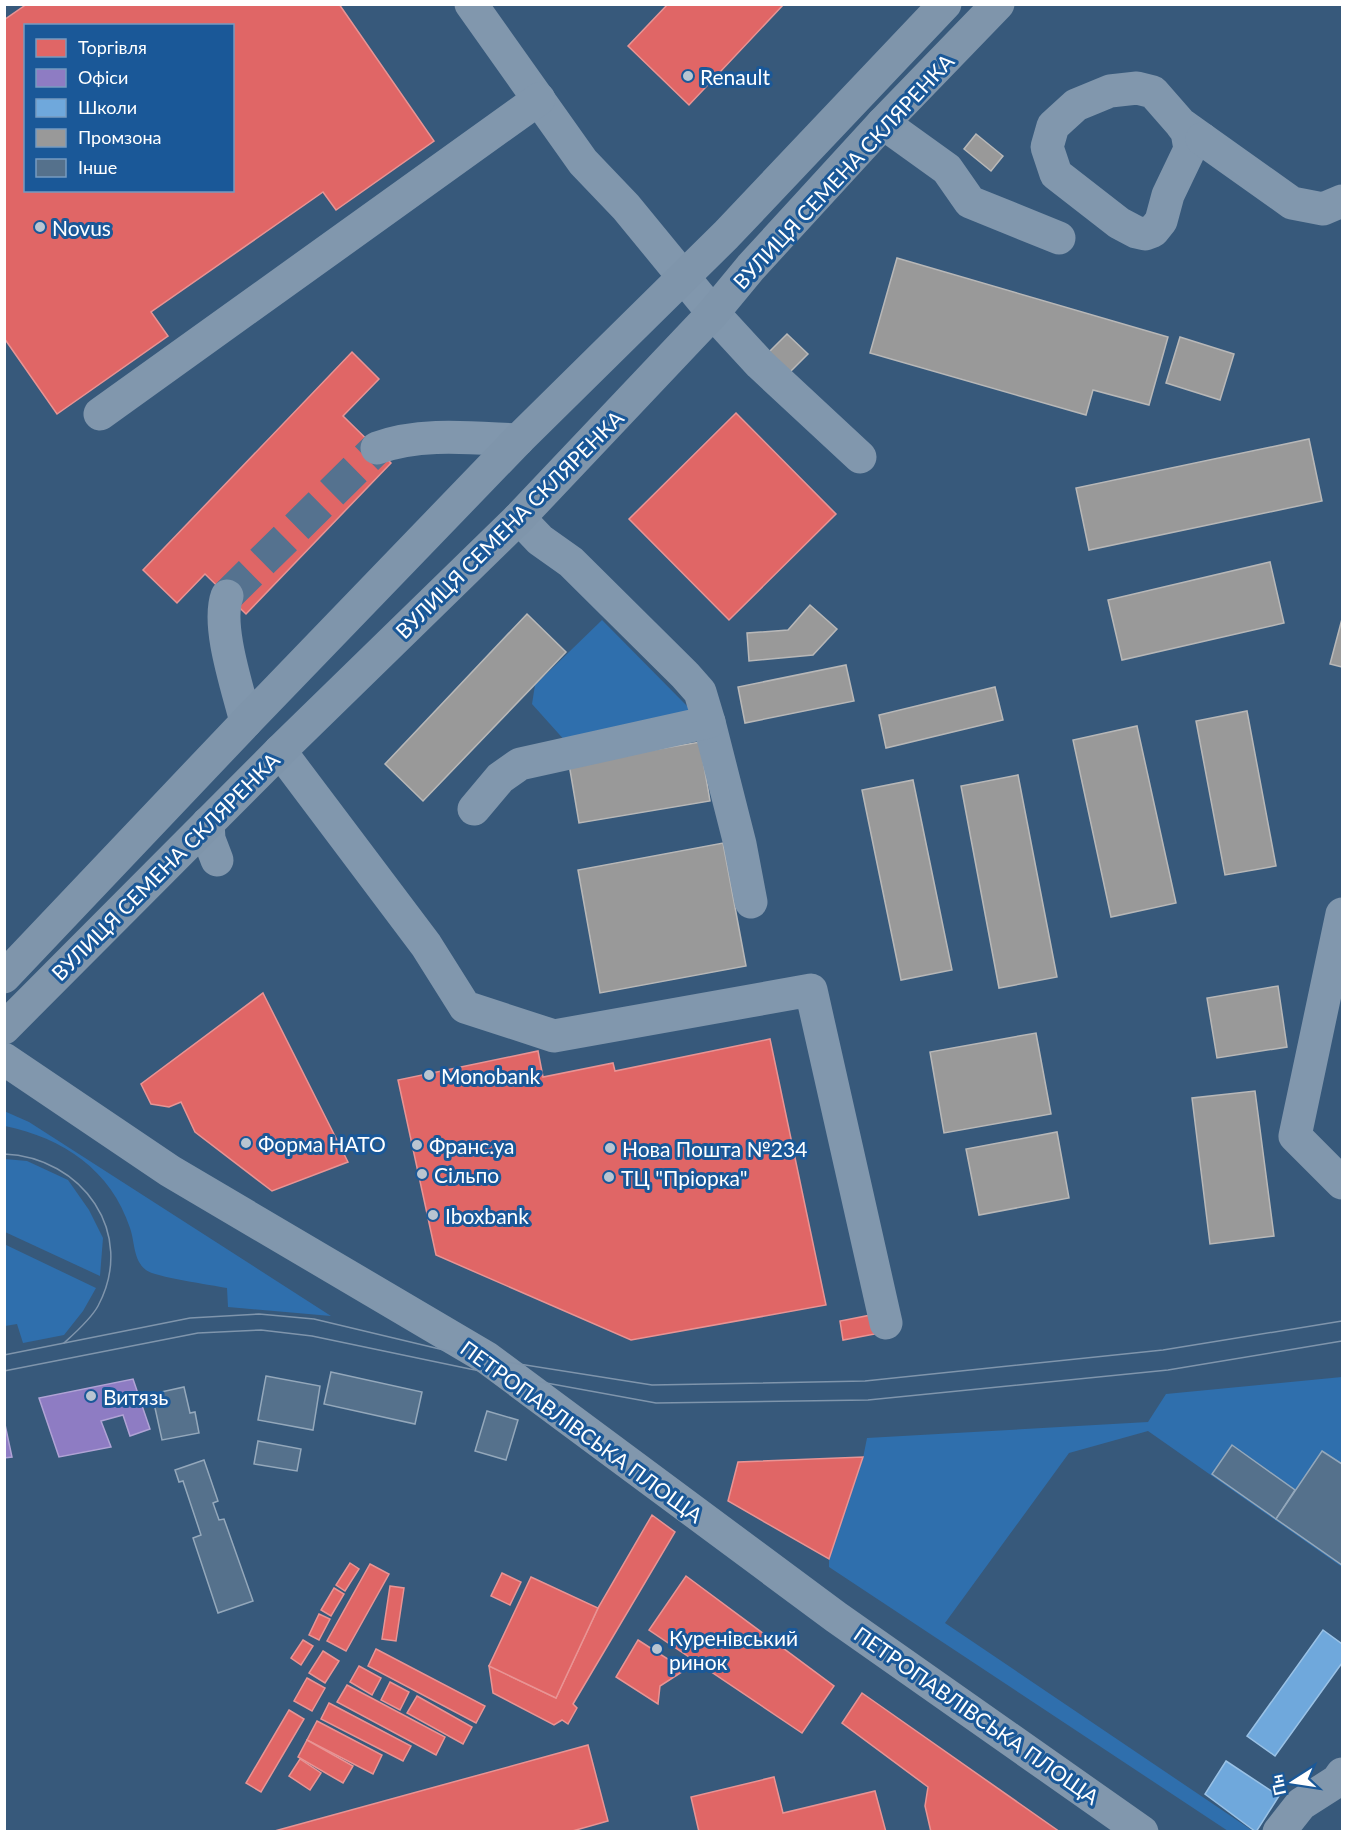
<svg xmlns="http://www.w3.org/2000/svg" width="1347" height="1836" font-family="Lato,sans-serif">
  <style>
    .green { fill: #2f6fad }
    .shops { fill: #e06666; stroke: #e99494; stroke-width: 1.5; fill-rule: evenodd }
    .offices { fill: #8e7cc3; stroke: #b0a3d5; stroke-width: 1.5 }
    .schools { fill: #6fa8dc; stroke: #9ac2e6; stroke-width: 1.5 }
    .industry { fill: #999; stroke: #b8b8b8; stroke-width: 1.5 }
    .building { fill: #55718c; stroke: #94a8bb; stroke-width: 1.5 }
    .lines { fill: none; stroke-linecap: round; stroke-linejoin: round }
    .minor-tunnel { stroke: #55728f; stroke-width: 33; stroke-dasharray: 33 16; stroke-linecap: butt }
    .minor { stroke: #8197ad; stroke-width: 33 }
    .major { stroke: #7f95ab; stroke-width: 33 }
    .tram { stroke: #7f95ac; stroke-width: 1.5 }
    .poi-dot { fill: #b9c5d1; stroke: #1a5898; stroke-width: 2 }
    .labels { text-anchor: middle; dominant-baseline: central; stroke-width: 6; stroke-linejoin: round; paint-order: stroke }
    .poi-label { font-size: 21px; fill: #fff; stroke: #1a5898; text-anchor: start }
    .street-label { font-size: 21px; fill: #fff; stroke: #1a5898 }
  </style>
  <rect width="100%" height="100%" fill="#37597b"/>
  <!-- green -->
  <g class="green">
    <path d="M602 620 689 708 691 719 567 743 532 704 535 685Z"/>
    <path d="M4 1111 29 1122 331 1316 228 1307 227 1288C212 1285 154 1277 146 1270 133 1260 135 1242 130 1228 111 1170 63 1138 5 1126Z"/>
    <path d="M5 1159 27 1161 68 1180 89 1210 103 1238 100 1276 5 1232Z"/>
    <path d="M4 1244 96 1288 83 1311 64 1335 23 1343 17 1324 5 1326Z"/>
    <path d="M1342 1377V1567L1148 1431 1069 1453 945 1623 1253 1831H1228L829 1567V1559L863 1458 867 1438 1148 1422 1166 1394Z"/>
  </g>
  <!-- shops -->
  <g class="shops">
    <path d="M27 4H339L434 141 336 210 323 192 151 312 168 336 57 414 4 338V20ZM26 26H232V190H26Z"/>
    <path d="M668 4H784L689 105 628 46Z"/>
    <path d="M352 352 379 379 343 416 391 463 246 614 205 574 177 603 143 570Z"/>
    <path d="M736 413 836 514 729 620 629 519Z"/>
    <path d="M263 993 348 1162 272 1191 195 1132 181 1102 169 1107 151 1104 141 1084Z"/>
    <path d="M770 1039 826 1305 631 1340 436 1255 398 1080 538 1051 543 1077 613 1063 615 1071Z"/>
    <path d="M871 1315 875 1334 843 1340 840 1321Z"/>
    <path d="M863 1457 829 1559 728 1501 738 1462Z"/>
    <path d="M652 1515 675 1532 573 1704 577 1708 568 1724 562 1720 554 1725 493 1693 489 1666 556 1698 598 1608Z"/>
    <path d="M350 1563 359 1569 345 1591 336 1585Z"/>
    <path d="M370 1564 389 1574 346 1651 327 1641Z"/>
    <path d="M502 1573 521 1582 510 1605 491 1596Z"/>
    <path d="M686 1576 834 1686 802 1733 649 1630Z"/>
    <path d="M531 1577 598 1608 556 1698 489 1666Z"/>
    <path d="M390 1586 404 1588 396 1641 382 1639Z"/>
    <path d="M334 1588 344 1594 331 1616 321 1610Z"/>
    <path d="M319 1614 330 1619 319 1640 309 1635Z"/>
    <path d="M303 1640 313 1646 301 1665 291 1658Z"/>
    <path d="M638 1640 685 1670 660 1686 658 1704 616 1677Z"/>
    <path d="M376 1649 485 1706 476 1723 368 1666Z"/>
    <path d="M323 1651 339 1661 325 1683 309 1673Z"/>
    <path d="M359 1666 381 1678 372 1695 350 1682Z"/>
    <path d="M307 1678 325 1688 312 1711 294 1701Z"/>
    <path d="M390 1682 409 1692 400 1710 381 1700Z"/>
    <path d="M347 1685 445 1737 436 1755 337 1702Z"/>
    <path d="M862 1693 1060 1832H931L925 1806 928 1787 842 1723Z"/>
    <path d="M417 1696 472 1727 463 1744 407 1713Z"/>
    <path d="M329 1703 411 1746 403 1761 321 1719Z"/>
    <path d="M289 1710 304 1719 261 1792 246 1783Z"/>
    <path d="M317 1721 382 1755 373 1774 307 1740Z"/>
    <path d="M307 1740 353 1766 343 1783 298 1757Z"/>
    <path d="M588 1745 608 1821 569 1832H271Z"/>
    <path d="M300 1759 321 1773 310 1790 289 1776Z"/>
    <path d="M774 1777 783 1813 875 1791 886 1832H699L691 1797Z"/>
  </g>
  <!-- offices -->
  <g class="offices">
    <path d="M133 1379 150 1429 130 1436 123 1415 101 1421 111 1447 59 1457 39 1398Z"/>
    <path d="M4 1420 12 1457 4 1458Z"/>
  </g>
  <!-- schools -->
  <g class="schools">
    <path d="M1323 1630 1342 1644V1663L1275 1756 1247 1736Z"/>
    <path d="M1226 1761 1279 1796 1256 1832 1205 1794Z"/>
  </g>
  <!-- industry -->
  <g class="industry">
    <path d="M976 134 1003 156 991 171 964 149Z"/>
    <path d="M897 258 1168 337 1149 405 1093 390 1086 415 870 353Z"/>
    <path d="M787 334 808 354 787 375 767 354Z"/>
    <path d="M1180 337 1234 354 1220 400 1166 383Z"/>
    <path d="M1309 439 1322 501 1089 550 1076 488Z"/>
    <path d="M1270 562 1284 623 1122 660 1108 600Z"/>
    <path d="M810 605 837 629 813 655 749 661 747 633 788 630Z"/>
    <path d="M527 614 566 652 423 801 385 764Z"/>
    <path d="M1342 619V667L1330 664Z"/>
    <path d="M846 665 854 701 745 723 738 687Z"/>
    <path d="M995 687 1003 720 886 748 879 715Z"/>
    <path d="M1247 711 1276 866 1225 875 1196 721Z"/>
    <path d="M1137 726 1176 903 1111 917 1073 740Z"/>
    <path d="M700 742 710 801 579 823 569 764Z"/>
    <path d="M1018 775 1057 977 999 988 961 786Z"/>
    <path d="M913 780 952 970 901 980 862 790Z"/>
    <path d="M723 843 746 966 600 993 578 870Z"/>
    <path d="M1278 986 1287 1047 1217 1058 1207 998Z"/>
    <path d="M1036 1033 1051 1114 944 1133 930 1052Z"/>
    <path d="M1255 1091 1274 1236 1210 1244 1192 1098Z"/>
    <path d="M1057 1132 1069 1198 979 1215 966 1149Z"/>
  </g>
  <!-- building -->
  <g class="building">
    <path d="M331 1372 422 1392 415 1424 324 1404Z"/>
    <path d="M266 1376 320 1386 313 1430 258 1420Z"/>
    <path d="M184 1387 190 1413 195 1412 199 1433 162 1440 152 1394Z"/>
    <path d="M487 1411 518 1420 506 1460 475 1451Z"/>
    <path d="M258 1441 301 1449 297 1471 254 1464Z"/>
    <path d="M1232 1445 1295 1490 1276 1519 1212 1474Z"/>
    <path d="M1322 1451 1342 1464V1565L1276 1519Z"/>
    <path d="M204 1460 218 1501 213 1503 219 1520 224 1519 253 1601 218 1613 193 1538 201 1535 183 1481 179 1482 175 1470Z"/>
  </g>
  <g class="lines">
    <!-- minor-tunnel -->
    <path class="minor-tunnel" d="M227 596 377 448"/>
    <!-- minor -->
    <g class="minor">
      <path d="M471 4 583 162 626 207 713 313 760 364 860 457"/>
      <path d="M883 123 947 169 970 202 1059 238"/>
      <path d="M1181 124 1187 132 1190 149 1168 195 1161 221 1153 231 1145 234 1136 232 1119 223 1056 174 1047 147 1053 126 1076 105 1110 91 1137 88 1153 92 1181 124 1202 139 1190 149"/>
      <path d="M1202 139 1292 203 1323 209 1342 201"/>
      <path d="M100 414 539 99"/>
      <path d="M377 448C421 432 472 438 518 440"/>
      <path d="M227 596C216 626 238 689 246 722"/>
      <path d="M709 722 740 844 751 902"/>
      <path d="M280 751 426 945 465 1007 554 1036 811 990 886 1323"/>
      <path d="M474 809 500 778 520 764 709 722 700 692 685 675 571 562 540 540 519 518"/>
      <path d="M208 823 209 839 217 860"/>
      <path d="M1342 914 1295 1136 1342 1183"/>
      <path d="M4 1059 170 1171 487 1358 836 1617 1142 1832"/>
      <path d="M1279 1832 1301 1804 1337 1781 1342 1774"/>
    </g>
    <!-- major -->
    <g class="major">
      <path d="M4 977 246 722 518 440 726 235 945 4"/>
      <path d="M4 1028 280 751 519 518 713 313 751 267 883 123 998 4"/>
    </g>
    <!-- tram -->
    <g class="tram">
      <path d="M4 1154C82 1157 137 1233 98 1306 91 1319 75 1333 64 1343"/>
      <path d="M4 1355 190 1318 259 1314 314 1319 469 1356 652 1385 865 1381 1163 1350 1342 1321"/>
      <path d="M4 1371 198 1333 261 1330 312 1336 470 1369 656 1403 868 1400 1168 1370 1342 1341"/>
    </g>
  </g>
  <!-- markers -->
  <g class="poi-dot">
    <circle cx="688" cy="76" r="6"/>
    <circle cx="40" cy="227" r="6"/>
    <circle cx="429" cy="1075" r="6"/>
    <circle cx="246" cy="1143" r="6"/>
    <circle cx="417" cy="1145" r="6"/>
    <circle cx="610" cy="1148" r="6"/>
    <circle cx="422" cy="1174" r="6"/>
    <circle cx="609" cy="1177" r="6"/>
    <circle cx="433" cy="1215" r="6"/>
    <circle cx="91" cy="1396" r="6"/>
    <circle cx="657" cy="1649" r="6"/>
  </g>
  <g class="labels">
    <!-- poi labels -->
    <g class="poi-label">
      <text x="700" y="76">Renault</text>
      <text x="52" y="227">Novus</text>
      <text x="441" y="1075">Monobank</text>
      <text x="258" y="1143">Форма НАТО</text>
      <text x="429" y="1145">Франс.уа</text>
      <text x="622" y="1148">Нова Пошта №234</text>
      <text x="434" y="1174">Сільпо</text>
      <text x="621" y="1177">ТЦ "Пріорка"</text>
      <text x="445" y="1215">Iboxbank</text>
      <text x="103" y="1396">Витязь</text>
      <text x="669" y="1637">Куренівський<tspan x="669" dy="24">ринок</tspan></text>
    </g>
    <!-- street labels -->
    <g class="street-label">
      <text transform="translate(843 171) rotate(-47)">ВУЛИЦЯ СЕМЕНА СКЛЯРЕНКА</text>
      <text transform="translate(509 524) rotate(-45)">ВУЛИЦЯ СЕМЕНА СКЛЯРЕНКА</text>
      <text transform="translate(165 866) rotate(-45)">ВУЛИЦЯ СЕМЕНА СКЛЯРЕНКА</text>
      <text transform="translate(582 1431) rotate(36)">ПЕТРОПАВЛІВСЬКА ПЛОЩА</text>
      <text transform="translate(977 1715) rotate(35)">ПЕТРОПАВЛІВСЬКА ПЛОЩА</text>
    </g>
  </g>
  <!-- border -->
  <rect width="1347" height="1836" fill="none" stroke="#ffffff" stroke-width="12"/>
  <!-- legend -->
  <rect x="24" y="24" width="210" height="168" fill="#1a5898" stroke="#769bc1" stroke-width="1.5"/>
  <rect x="36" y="39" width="30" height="18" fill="#e06666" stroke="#769bc1" stroke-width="1.5"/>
  <text x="78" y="54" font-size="18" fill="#ffffff">Торгівля</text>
  <rect x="36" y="69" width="30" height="18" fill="#8e7cc3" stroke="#769bc1" stroke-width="1.5"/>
  <text x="78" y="84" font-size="18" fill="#ffffff">Офіси</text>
  <rect x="36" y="99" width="30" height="18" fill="#6fa8dc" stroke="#769bc1" stroke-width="1.5"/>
  <text x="78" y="114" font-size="18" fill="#ffffff">Школи</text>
  <rect x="36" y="129" width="30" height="18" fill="#999999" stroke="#769bc1" stroke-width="1.5"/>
  <text x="78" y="144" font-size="18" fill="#ffffff">Промзона</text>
  <rect x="36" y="159" width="30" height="18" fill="#55718c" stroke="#769bc1" stroke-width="1.5"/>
  <text x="78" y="174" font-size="18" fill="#ffffff">Інше</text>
  <!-- north arrow -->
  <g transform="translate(1293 1782) rotate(258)" stroke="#1a5898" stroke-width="4.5" paint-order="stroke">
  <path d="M0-4.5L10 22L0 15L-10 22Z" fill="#ffffff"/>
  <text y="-9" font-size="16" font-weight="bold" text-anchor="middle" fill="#ffffff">Пн</text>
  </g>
</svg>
